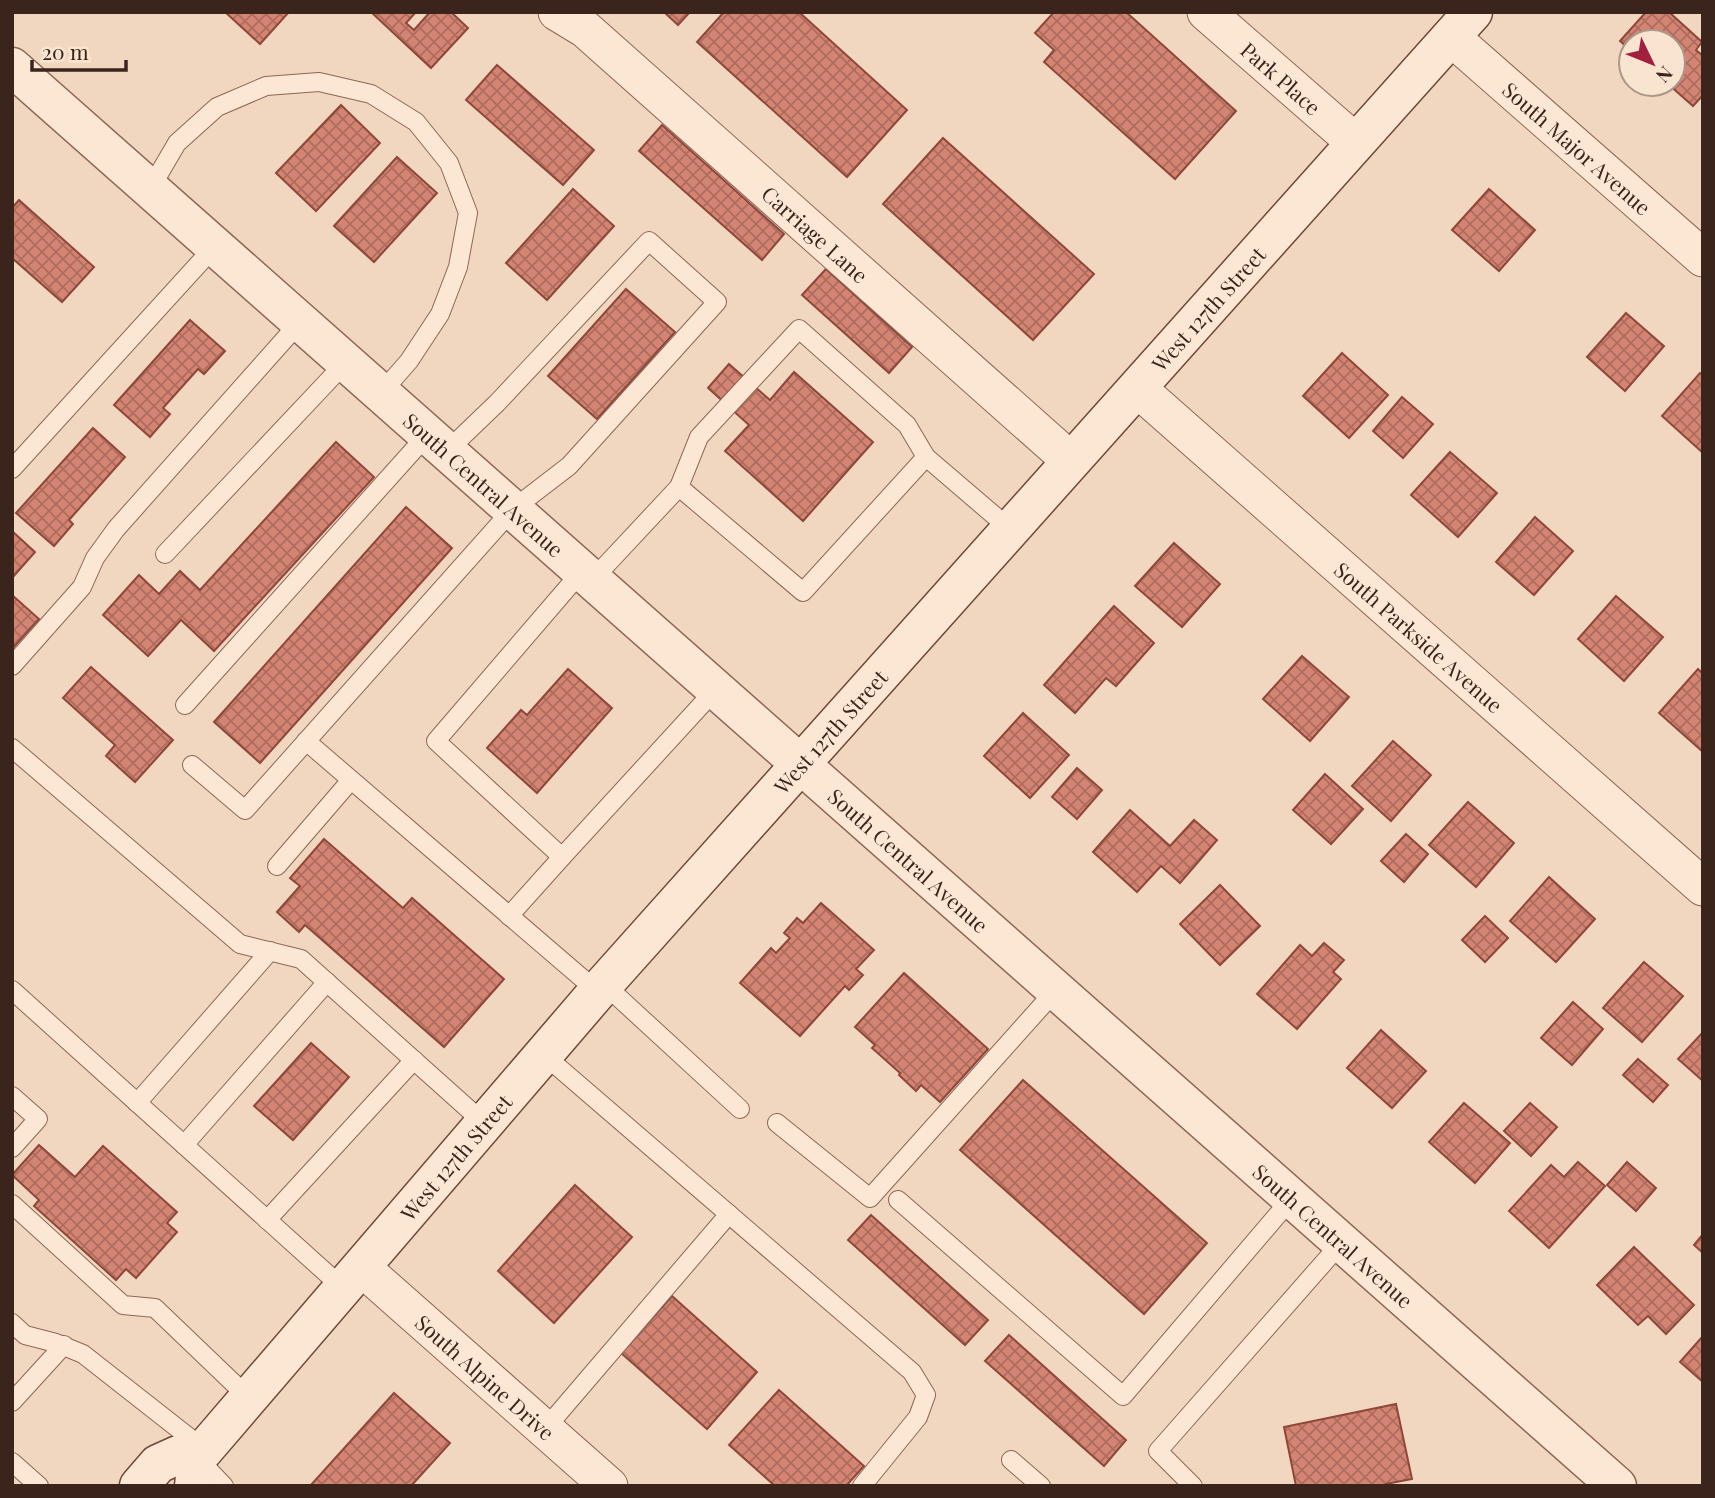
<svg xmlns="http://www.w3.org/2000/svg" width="1715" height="1498" font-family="'Playfair Display',serif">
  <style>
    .building { fill: url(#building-cross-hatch); stroke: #8f473a; stroke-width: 2 }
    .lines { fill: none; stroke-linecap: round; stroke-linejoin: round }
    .service-casing { stroke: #8d6656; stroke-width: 20 }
    .minor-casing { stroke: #8d6656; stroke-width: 39 }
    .tertiary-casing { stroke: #8d6656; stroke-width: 41 }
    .secondary-casing { stroke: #6f4839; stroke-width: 41 }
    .service { stroke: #fce7d4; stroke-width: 18 }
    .minor { stroke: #fce7d4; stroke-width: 37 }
    .tertiary { stroke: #fce7d4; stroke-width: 38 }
    .secondary { stroke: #fce7d4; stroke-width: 38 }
    .labels { text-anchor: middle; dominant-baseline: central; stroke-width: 6; stroke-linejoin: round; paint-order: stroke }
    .street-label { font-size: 21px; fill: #3b241c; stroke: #f9e4d0 }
  </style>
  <defs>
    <pattern id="building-cross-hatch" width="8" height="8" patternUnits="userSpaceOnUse" patternTransform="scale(1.75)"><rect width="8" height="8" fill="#d48472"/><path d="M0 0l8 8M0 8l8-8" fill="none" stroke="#ad6c5d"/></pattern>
  </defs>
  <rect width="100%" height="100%" fill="#f2d7c0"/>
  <!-- building -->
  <g class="building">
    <path d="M225 12H289L260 44Z"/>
    <path d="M371 12H416L406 23 414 30 430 12H451L468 28 431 68Z"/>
    <path d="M664 12H690L678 25Z"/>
    <path d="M724 12H799L907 110 847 177 697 42Z"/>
    <path d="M1054 12H1126L1236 111 1175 179 1044 62 1054 50 1035 33Z"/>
    <path d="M1646 12H1669L1702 42 1696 50 1703 56V95L1693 106 1668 84H1673V42H1631V51L1620 41Z"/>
    <path d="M497 65 594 150 563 185 466 100Z"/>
    <path d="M341 105 380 143 316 211 276 173Z"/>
    <path d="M662 125 784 234 762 260 639 151Z"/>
    <path d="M943 138 1094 274 1033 340 883 204Z"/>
    <path d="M397 157 437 193 374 262 334 226Z"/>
    <path d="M573 189 614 226 547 300 506 263Z"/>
    <path d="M1489 189 1535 230 1499 271 1452 230Z"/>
    <path d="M19 200 94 267 62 302 12 258V208Z"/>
    <path d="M826 269 912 347 889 373 802 295Z"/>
    <path d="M626 289 675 332 597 419 548 376Z"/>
    <path d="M1626 313 1664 346 1625 391 1587 357Z"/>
    <path d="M190 320 225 351 204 374 198 369 163 408 170 414 150 437 114 405Z"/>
    <path d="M1342 353 1388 395 1349 438 1303 396Z"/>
    <path d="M729 364 770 400 794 372 873 442 803 521 725 451 749 425 708 388Z"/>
    <path d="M1700 373 1703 375V453L1662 416Z"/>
    <path d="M1402 397 1433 424 1403 458 1373 431Z"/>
    <path d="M93 428 125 457 69 520 73 524 54 546 16 513Z"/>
    <path d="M336 442 374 477 214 651 181 620 148 656 103 615 139 575 159 594 180 571 200 590Z"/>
    <path d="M1450 452 1497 493 1458 537 1411 495Z"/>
    <path d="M406 507 452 548 260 763 214 722Z"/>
    <path d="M1535 517 1573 551 1534 595 1496 562Z"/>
    <path d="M12 531 35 552 12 578Z"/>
    <path d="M1174 543 1220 584 1182 627 1135 586Z"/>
    <path d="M12 595 39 619 12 649Z"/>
    <path d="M1616 596 1663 637 1624 681 1578 639Z"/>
    <path d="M1114 606 1154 643 1116 686 1106 678 1075 713 1044 685Z"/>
    <path d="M1302 656 1349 697 1310 741 1263 699Z"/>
    <path d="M91 667 173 740 135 782 106 756 115 745 63 698Z"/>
    <path d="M568 669 612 708 537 793 487 748 521 710 527 715Z"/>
    <path d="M1698 669 1703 674V752L1659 713Z"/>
    <path d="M1023 713 1069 755 1030 798 984 756Z"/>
    <path d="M1393 741 1431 775 1391 821 1352 786Z"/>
    <path d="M1077 768 1102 790 1077 819 1052 797Z"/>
    <path d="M1325 774 1363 809 1331 844 1293 810Z"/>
    <path d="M1468 802 1514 843 1476 887 1429 845Z"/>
    <path d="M1130 810 1170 846 1194 820 1217 840 1180 883 1161 866 1137 892 1093 852Z"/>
    <path d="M1406 834 1428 854 1404 882 1381 861Z"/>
    <path d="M324 839 403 908 412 898 504 979 444 1047 305 925 299 932 277 912 300 886 290 878Z"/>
    <path d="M1549 877 1595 919 1556 962 1510 921Z"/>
    <path d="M1220 885 1260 926 1220 965 1180 924Z"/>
    <path d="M821 903 874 950 856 969 863 975 849 990 845 986 800 1036 740 983 771 948 776 953 790 938 784 933 797 918 803 923Z"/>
    <path d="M1485 916 1508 938 1485 962 1462 940Z"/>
    <path d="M1324 943 1344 960 1333 972 1341 979 1297 1029 1257 994 1300 945 1312 956Z"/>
    <path d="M1644 962 1683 996 1642 1042 1603 1008Z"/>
    <path d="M904 973 988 1049 940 1102 921 1085 916 1091 899 1075 900 1073 872 1048 875 1045 855 1027Z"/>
    <path d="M1573 1002 1603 1029 1572 1065 1541 1038Z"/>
    <path d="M1381 1030 1426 1071 1392 1108 1347 1068Z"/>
    <path d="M1703 1032V1081L1678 1059Z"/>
    <path d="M311 1043 349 1077 293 1140 254 1106Z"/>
    <path d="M1638 1059 1668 1085 1653 1102 1623 1075Z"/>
    <path d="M1023 1080 1207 1243 1144 1314 960 1150Z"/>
    <path d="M1464 1103 1510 1143 1475 1183 1429 1142Z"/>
    <path d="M1530 1103 1557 1127 1531 1156 1504 1131Z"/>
    <path d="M39 1145 75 1177 103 1146 177 1212 167 1223 177 1232 136 1278 126 1269 116 1280 34 1206 39 1200 12 1175Z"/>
    <path d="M1578 1162 1605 1186 1549 1248 1509 1211 1551 1165 1564 1177Z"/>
    <path d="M1627 1162 1656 1188 1636 1211 1607 1185Z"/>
    <path d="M575 1185 632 1237 554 1323 498 1271Z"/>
    <path d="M871 1215 988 1320 965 1345 848 1240Z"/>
    <path d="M1703 1234V1253L1694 1245Z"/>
    <path d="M1634 1247 1694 1305 1666 1334 1648 1316 1638 1325 1597 1285Z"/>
    <path d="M672 1296 757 1372 707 1429 621 1353Z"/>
    <path d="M1009 1335 1126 1440 1104 1466 985 1361Z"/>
    <path d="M1703 1336V1382L1680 1362Z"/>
    <path d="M779 1390 864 1466 846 1486H775L729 1445Z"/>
    <path d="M394 1393 450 1443 411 1486H310Z"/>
    <path d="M1396 1404 1412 1479 1386 1484 1387 1486H1296L1284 1427Z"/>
  </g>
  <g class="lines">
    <!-- service casing -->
    <g class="service-casing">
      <g id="service">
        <path d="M150 189 177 143 217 107 266 86 319 82 371 94 416 122 449 163 468 213 458 267 440 314 409 361 381 393"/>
        <path d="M12 469 215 246"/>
        <path d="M679 487 699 437 799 329 907 425 926 457"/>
        <path d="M165 554 346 362"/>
        <path d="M582 571 436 741 562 857 716 689"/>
        <path d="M592 580 679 487 803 592 926 457 1010 529"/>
        <path d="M12 666 82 587 95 558 116 529 300 322"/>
        <path d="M185 705 428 434"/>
        <path d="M306 741 597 991"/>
        <path d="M12 748 240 944 301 959 484 1123"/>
        <path d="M192 765 245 810 513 509 569 466 717 302 649 241 497 403 447 451"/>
        <path d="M277 866 351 780"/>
        <path d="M509 916 562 857"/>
        <path d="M604 984 740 1109"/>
        <path d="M12 990 343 1288"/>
        <path d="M543 1054 912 1372 926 1395 918 1417 862 1486"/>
        <path d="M12 1096 38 1119 12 1148"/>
        <path d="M137 1103 270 951"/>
        <path d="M777 1123 870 1198 1056 990"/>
        <path d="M184 1145 327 982"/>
        <path d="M898 1200 1123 1396 1292 1198"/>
        <path d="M12 1204 123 1305 155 1308 249 1398"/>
        <path d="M267 1220 414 1060"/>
        <path d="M12 1323 25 1335 56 1343 83 1354 204 1449"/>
        <path d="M12 1402 64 1345"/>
        <path d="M545 1429 729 1214"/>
        <path d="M1011 1460 1041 1486"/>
        <path d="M200 1461 224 1486"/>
        <path d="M12 1462 39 1486"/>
        <path d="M1193 1486 1158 1451 1342 1242"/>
      </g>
    </g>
    <!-- minor casing -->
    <g class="minor-casing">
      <g id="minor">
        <path id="s1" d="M557 12 585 29 1071 461"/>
        <path id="s2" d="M1206 12 1356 143"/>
        <path id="s3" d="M1451 37 1703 258"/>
        <path id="s4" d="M1137 388 1703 887"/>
        <path id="s5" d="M361 1267 609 1486"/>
      </g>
    </g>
    <!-- tertiary casing -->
    <g class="tertiary-casing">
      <g id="tertiary">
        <path id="s6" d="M12 67 1617 1486"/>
      </g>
    </g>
    <!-- secondary casing -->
    <g class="secondary-casing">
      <g id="secondary">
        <path d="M139 1486 158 1464 178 1455 197 1458"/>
        <path id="s7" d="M194 1486 197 1458 604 984 1473 12"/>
      </g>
    </g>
    <!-- service -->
    <use href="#service" class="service"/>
    <!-- minor -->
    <use href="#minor" class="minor"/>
    <!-- tertiary -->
    <use href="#tertiary" class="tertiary"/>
    <!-- secondary -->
    <use href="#secondary" class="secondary"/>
  </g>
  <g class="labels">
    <!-- street labels -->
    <g class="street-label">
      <text stroke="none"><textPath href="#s2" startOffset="100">Park Place</textPath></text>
      <text stroke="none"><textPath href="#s3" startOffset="168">South Major Avenue</textPath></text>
      <text stroke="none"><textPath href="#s1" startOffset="341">Carriage Lane</textPath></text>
      <text stroke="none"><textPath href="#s7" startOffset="1559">West 127th Street</textPath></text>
      <text stroke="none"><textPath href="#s6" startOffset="630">South Central Avenue</textPath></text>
      <text stroke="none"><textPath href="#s4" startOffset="376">South Parkside Avenue</textPath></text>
      <text stroke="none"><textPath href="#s7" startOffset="992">West 127th Street</textPath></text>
      <text stroke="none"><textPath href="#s6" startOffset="1197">South Central Avenue</textPath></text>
      <text stroke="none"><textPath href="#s7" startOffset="425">West 127th Street</textPath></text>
      <text stroke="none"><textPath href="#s6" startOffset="1764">South Central Avenue</textPath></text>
      <text stroke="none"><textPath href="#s5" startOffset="166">South Alpine Drive</textPath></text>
    </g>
  </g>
  <!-- border -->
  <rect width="1715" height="1498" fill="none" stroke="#3b241c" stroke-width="28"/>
  <!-- north arrow -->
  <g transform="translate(1652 63) rotate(133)"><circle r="33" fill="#f9e4d0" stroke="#ad9788" stroke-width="2"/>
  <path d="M0-5L12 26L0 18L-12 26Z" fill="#a2203f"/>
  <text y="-10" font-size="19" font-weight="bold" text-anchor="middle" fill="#3b241c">N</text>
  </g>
  <!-- scale -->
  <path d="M32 60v10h94v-10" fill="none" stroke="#3b241c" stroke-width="3.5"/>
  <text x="42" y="60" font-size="21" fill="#3b241c" stroke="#f9e4d0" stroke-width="5" paint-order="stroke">20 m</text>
</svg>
